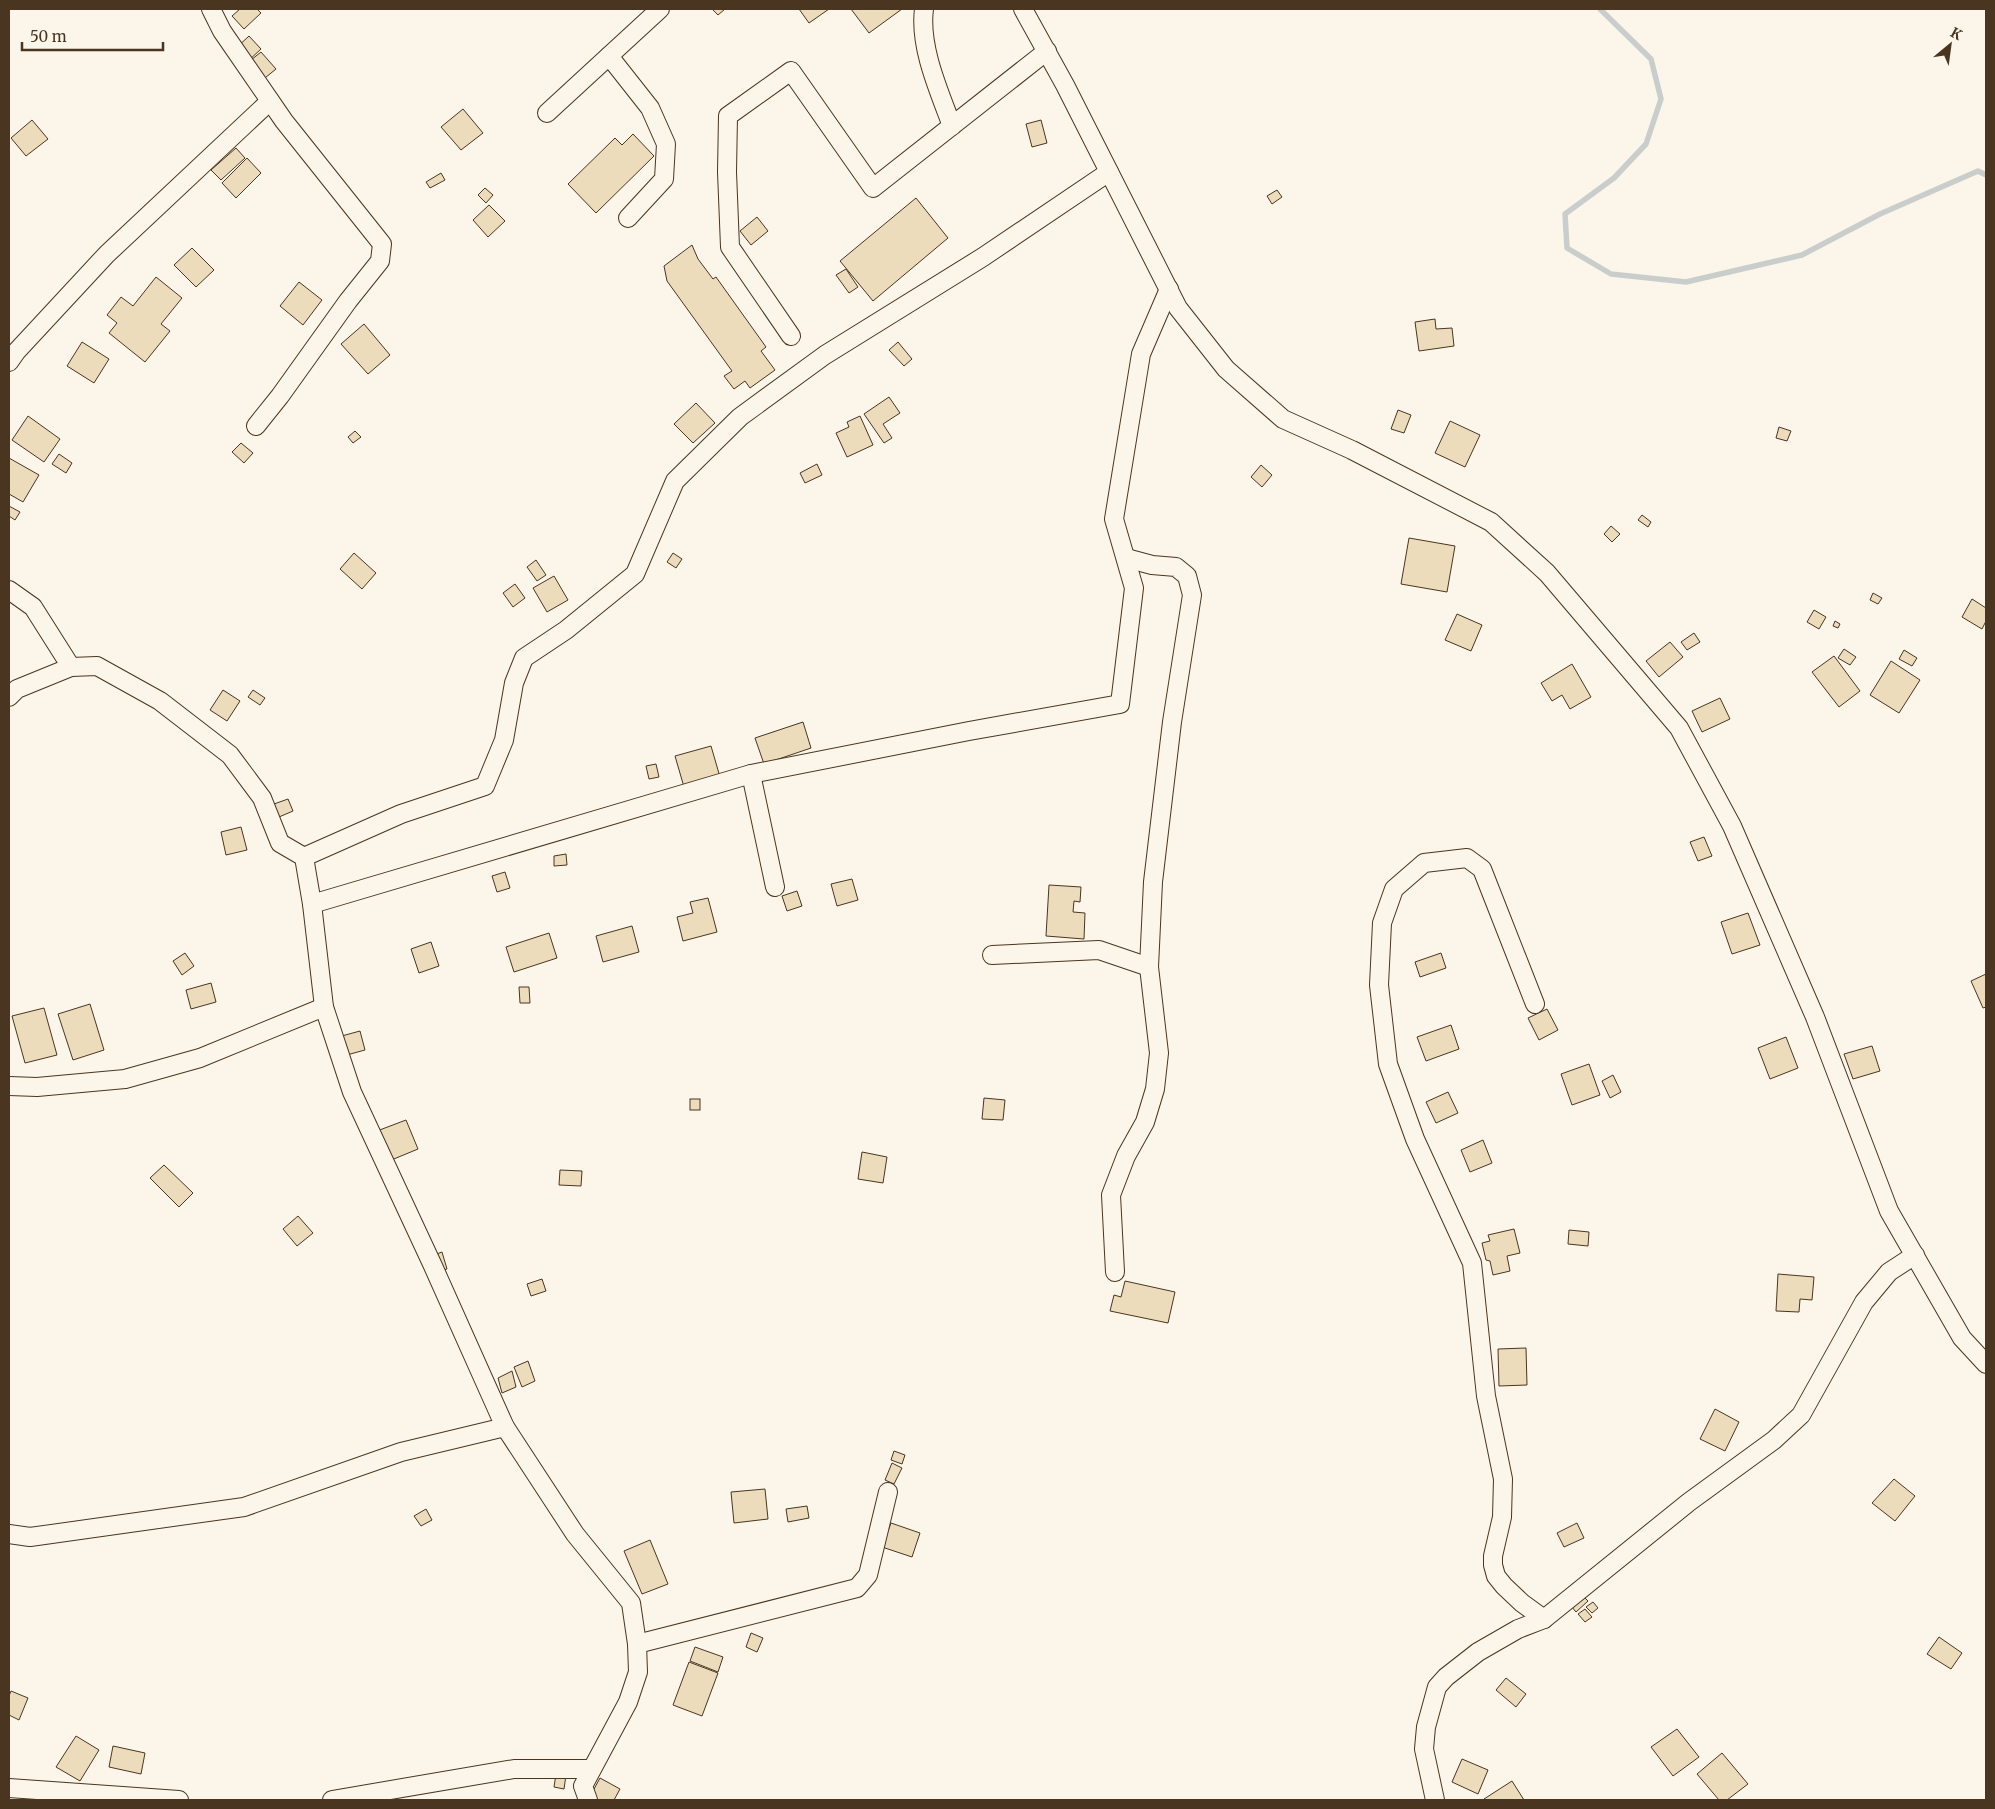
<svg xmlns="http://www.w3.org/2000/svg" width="1995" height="1809" font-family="Merriweather,serif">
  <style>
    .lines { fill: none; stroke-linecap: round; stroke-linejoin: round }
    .stream { stroke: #c9cecd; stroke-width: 5.5 }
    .building { fill: #ecdcbc; stroke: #4a3520 }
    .street-casing { stroke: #4a3520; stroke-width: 20 }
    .street { stroke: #fbf6e9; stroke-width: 18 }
  </style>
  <rect width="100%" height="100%" fill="#fbf6e9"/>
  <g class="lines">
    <!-- stream -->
    <path class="stream" d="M1600 9 1651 59 1661 99 1646 144 1614 178 1565 214 1567 248 1611 274 1686 282 1802 255 1880 214 1978 171 1986 175"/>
  </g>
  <!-- building -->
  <g class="building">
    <path d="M240 9H257L261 13 244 29 232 16Z"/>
    <path d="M712 9H725L718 15Z"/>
    <path d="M799 9H829L809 23Z"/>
    <path d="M851 9H902L869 33Z"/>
    <path d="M249 36 261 49 247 62 235 49Z"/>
    <path d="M261 52 276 69 260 82 246 64Z"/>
    <path d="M463 109 483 133 461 150 441 127Z"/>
    <path d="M32 120 48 139 26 156 11 138Z"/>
    <path d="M1041 120 1047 143 1032 147 1026 124Z"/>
    <path d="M633 134 654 156 596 213 568 184 615 138 622 145Z"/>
    <path d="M236 148 245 158 221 180 211 170Z"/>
    <path d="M247 158 261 173 236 198 222 183Z"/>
    <path d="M441 173 445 180 430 188 426 182Z"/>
    <path d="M485 188 493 195 486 203 478 195Z"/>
    <path d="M1277 190 1282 197 1272 204 1267 196Z"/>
    <path d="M916 198 948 238 873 301 840 261Z"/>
    <path d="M489 205 505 221 488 237 473 220Z"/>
    <path d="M757 217 768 231 751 245 740 231Z"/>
    <path d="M692 245 698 259 713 279 716 277 766 347 761 351 775 370 750 388 745 381 734 389 724 376 732 371 667 281 664 266Z"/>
    <path d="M192 248 214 270 196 287 174 265Z"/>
    <path d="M846 269 858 287 849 293 836 275Z"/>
    <path d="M156 277 182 298 161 324 170 331 145 362 109 333 117 323 107 315 121 297 133 306Z"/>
    <path d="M299 282 322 300 303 325 280 306Z"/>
    <path d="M1435 319 1436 329 1452 328 1454 346 1419 351 1415 322Z"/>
    <path d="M364 324 390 355 368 374 341 344Z"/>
    <path d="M82 342 109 359 94 383 67 366Z"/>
    <path d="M898 342 912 359 904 366 889 350Z"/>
    <path d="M889 397 900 413 883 424 892 438 884 443 864 414Z"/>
    <path d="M696 403 715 423 693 443 674 424Z"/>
    <path d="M1398 410 1411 415 1404 433 1391 429Z"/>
    <path d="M28 416 60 439 44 462 12 440Z"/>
    <path d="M860 416 873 445 847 457 836 433 849 427 847 422Z"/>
    <path d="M1450 421 1480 435 1465 467 1435 453Z"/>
    <path d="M1779 427 1791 431 1787 441 1776 438Z"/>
    <path d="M355 431 361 437 353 443 348 437Z"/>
    <path d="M241 443 253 453 244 463 232 452Z"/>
    <path d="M59 454 72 463 66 473 52 464Z"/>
    <path d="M9 458 39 475 23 502 9 494Z"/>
    <path d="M817 464 822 475 805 483 800 473Z"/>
    <path d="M1261 465 1272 475 1262 487 1251 477Z"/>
    <path d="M9 506 20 512 15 520 9 516Z"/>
    <path d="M1642 515 1651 522 1648 527 1638 520Z"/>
    <path d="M1611 526 1620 534 1612 542 1604 534Z"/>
    <path d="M1409 538 1455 546 1447 592 1401 584Z"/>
    <path d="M354 553 376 573 362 589 340 569Z"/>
    <path d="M673 553 682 559 676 568 667 562Z"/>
    <path d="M536 560 546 575 537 581 527 567Z"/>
    <path d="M554 576 568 600 547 612 533 588Z"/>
    <path d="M515 584 525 598 513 607 503 593Z"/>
    <path d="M1873 593 1882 598 1878 604 1870 600Z"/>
    <path d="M1972 599 1986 608V621L1982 629 1962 617Z"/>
    <path d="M1814 610 1826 617 1819 629 1807 622Z"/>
    <path d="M1457 614 1482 625 1471 651 1445 640Z"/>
    <path d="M1835 621 1840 624 1838 628 1833 626Z"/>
    <path d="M1694 633 1700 642 1687 650 1681 642Z"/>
    <path d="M1670 642 1683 657 1659 677 1646 661Z"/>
    <path d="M1844 649 1856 657 1850 665 1838 658Z"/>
    <path d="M1904 650 1917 658 1912 666 1899 659Z"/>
    <path d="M1834 656 1860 691 1839 707 1812 672Z"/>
    <path d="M1891 661 1920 680 1899 713 1870 695Z"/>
    <path d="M1572 664 1591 697 1570 709 1562 695 1552 701 1541 683Z"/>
    <path d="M223 690 240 701 227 721 210 710Z"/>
    <path d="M253 690 265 698 260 705 248 697Z"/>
    <path d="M1720 698 1730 719 1702 732 1692 711Z"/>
    <path d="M803 722 811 748 764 764 755 738Z"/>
    <path d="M711 746 720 777 684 787 675 756Z"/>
    <path d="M656 764 659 777 649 779 646 766Z"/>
    <path d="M288 799 293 811 279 817 274 804Z"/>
    <path d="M241 827 247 850 226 855 221 832Z"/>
    <path d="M1704 837 1712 856 1698 861 1690 842Z"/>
    <path d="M566 854 567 865 554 866V856Z"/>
    <path d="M505 872 510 888 497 892 492 876Z"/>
    <path d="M852 879 858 900 837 906 831 884Z"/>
    <path d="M1049 885 1081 887 1080 902 1074 901 1073 912 1085 913 1084 939 1046 936Z"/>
    <path d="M797 891 802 906 787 911 782 896Z"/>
    <path d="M708 898 717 932 683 941 677 917 693 913 690 902Z"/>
    <path d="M1748 913 1760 945 1732 954 1721 922Z"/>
    <path d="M632 926 639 952 603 962 596 936Z"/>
    <path d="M549 933 557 958 514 972 506 947Z"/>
    <path d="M431 942 439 966 419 973 411 949Z"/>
    <path d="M185 953 194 966 182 975 173 961Z"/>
    <path d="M1441 953 1446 968 1420 977 1415 962Z"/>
    <path d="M1986 974V1007L1983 1008 1971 981Z"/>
    <path d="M211 983 216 1002 191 1009 186 990Z"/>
    <path d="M519 987H529L530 1003H520Z"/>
    <path d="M90 1004 104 1050 73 1060 58 1014Z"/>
    <path d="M44 1008 57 1055 25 1063 12 1016Z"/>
    <path d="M1547 1009 1558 1030 1539 1040 1528 1018Z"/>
    <path d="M1451 1025 1459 1049 1426 1061 1417 1037Z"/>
    <path d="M360 1031 365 1050 343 1056 338 1037Z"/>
    <path d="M1786 1037 1798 1068 1770 1079 1758 1048Z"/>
    <path d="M1872 1046 1880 1071 1853 1079 1844 1054Z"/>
    <path d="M1589 1064 1600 1095 1572 1105 1561 1074Z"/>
    <path d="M1613 1075 1621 1092 1610 1098 1602 1081Z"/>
    <path d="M1448 1092 1458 1113 1436 1123 1426 1102Z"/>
    <path d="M984 1098 1005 1100 1003 1120 982 1119Z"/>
    <rect x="690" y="1099" width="10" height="11"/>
    <path d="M406 1120 418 1149 389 1161 377 1131Z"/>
    <path d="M1483 1140 1492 1163 1470 1172 1461 1150Z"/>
    <path d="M862 1152 887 1157 883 1183 858 1179Z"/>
    <path d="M164 1165 193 1193 179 1207 150 1178Z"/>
    <path d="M560 1170 582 1171 581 1186 559 1185Z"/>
    <path d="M298 1216 313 1233 297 1246 283 1229Z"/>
    <path d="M1514 1229 1520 1253 1507 1256 1510 1271 1493 1275 1490 1261 1486 1260 1482 1243 1490 1241 1488 1235Z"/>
    <path d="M1569 1230 1589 1232 1588 1246 1568 1244Z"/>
    <path d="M442 1252 447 1269 439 1271 434 1255Z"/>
    <path d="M1778 1274 1814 1277 1812 1300 1800 1299 1799 1312 1776 1311Z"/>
    <path d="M542 1279 546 1291 531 1296 527 1284Z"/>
    <path d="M1125 1281 1175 1292 1168 1323 1110 1311 1114 1295 1121 1297Z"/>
    <path d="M1526 1348 1527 1385 1499 1386 1498 1349Z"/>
    <path d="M528 1361 535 1381 522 1387 514 1367Z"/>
    <path d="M512 1371 516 1387 502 1393 498 1378Z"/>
    <path d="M1715 1409 1739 1422 1725 1451 1700 1439Z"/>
    <path d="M894 1451 905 1455 902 1464 891 1460Z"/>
    <path d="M892 1463 902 1468 894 1484 885 1480Z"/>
    <path d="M1894 1479 1915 1496 1895 1521 1872 1503Z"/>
    <path d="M765 1489 768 1519 734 1523 731 1492Z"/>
    <path d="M807 1506 809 1518 788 1522 786 1509Z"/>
    <path d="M426 1509 432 1520 421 1526 414 1516Z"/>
    <path d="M891 1523 920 1533 912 1557 882 1547Z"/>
    <path d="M1577 1523 1584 1538 1564 1547 1557 1533Z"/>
    <path d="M650 1540 668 1584 642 1594 624 1551Z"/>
    <path d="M1583 1596 1588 1601 1576 1612 1571 1606Z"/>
    <path d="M1593 1602 1598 1608 1592 1613 1586 1607Z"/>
    <path d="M1585 1609 1592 1617 1585 1622 1578 1614Z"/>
    <path d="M751 1633 763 1638 757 1652 746 1647Z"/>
    <path d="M1939 1637 1962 1653 1951 1669 1927 1654Z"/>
    <path d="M695 1647 723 1657 718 1672 690 1661Z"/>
    <path d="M689 1662 718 1673 702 1716 673 1705Z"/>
    <path d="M1506 1678 1526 1694 1516 1707 1496 1690Z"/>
    <path d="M11 1691 28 1698 19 1720 9 1715V1696Z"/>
    <path d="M1677 1729 1699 1757 1673 1776 1651 1747Z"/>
    <path d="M76 1736 99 1750 80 1781 56 1767Z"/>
    <path d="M113 1746 145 1753 141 1774 109 1767Z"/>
    <path d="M1722 1753 1748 1784 1727 1800H1719L1697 1774Z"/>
    <path d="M1462 1759 1488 1770 1478 1794 1452 1782Z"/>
    <path d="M556 1774 566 1775 564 1789 554 1787Z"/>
    <path d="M600 1778 620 1789 614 1800H588Z"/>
    <path d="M1512 1781 1524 1800H1485L1484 1799Z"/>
  </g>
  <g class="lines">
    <!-- street casing -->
    <g class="street-casing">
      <g id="street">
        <path d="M211 9 222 31 284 121 382 244 380 261 348 301 280 396 256 426"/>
        <path d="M924 9C919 47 939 91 952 126"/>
        <path d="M1023 9 1065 85 1178 308 1226 369 1283 419 1352 450 1491 522 1547 573 1679 728 1732 826 1815 1017 1889 1211 1962 1338 1986 1364"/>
        <path d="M609 56 650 108 666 144 664 179 628 218"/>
        <path d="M547 113 660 9"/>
        <path d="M791 336 730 247 727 172 728 116 791 71 873 188 1047 51"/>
        <path d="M9 362 16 352 107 254 270 101"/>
        <path d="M9 590 33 607 71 667"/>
        <path d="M9 697 17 689 71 667 97 666 160 701 230 755 262 798 280 843 304 857 312 904 324 1007 352 1092 433 1266 505 1427 575 1534 631 1603 637 1644 638 1672 628 1702 583 1786 588 1800"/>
        <path d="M751 774 775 887"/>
        <path d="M304 857 401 814 485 786 504 740 514 683 524 658 566 630 635 574 675 481 740 417 825 355 983 257 1109 172"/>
        <path d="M312 904 751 774 969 731 1120 704 1134 588 1114 519 1141 354 1169 289"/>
        <path d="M992 955 1099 950 1149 967"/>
        <path d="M1535 1004 1482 869 1467 858 1424 863 1394 889 1382 923 1379 985 1388 1064 1415 1139 1472 1263 1486 1396 1503 1479 1502 1517 1493 1556V1565L1496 1576 1504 1586 1522 1603 1544 1619"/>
        <path d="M9 1086 37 1087 125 1079 200 1058 324 1007"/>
        <path d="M1115 1272 1111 1195 1126 1156 1145 1122 1155 1089 1159 1053 1149 967 1153 882 1172 722 1192 595 1187 576 1176 567 1152 565 1126 558"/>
        <path d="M9 1534 30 1537 244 1507 401 1452 505 1427"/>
        <path d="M637 1644 857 1588 868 1575 888 1492"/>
        <path d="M9 1788 179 1800"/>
        <path d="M332 1800 514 1769H590"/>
        <path d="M1435 1800 1424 1749 1426 1727 1437 1687 1446 1677 1478 1652 1518 1629 1544 1619 1689 1502 1774 1440 1801 1415 1864 1302 1889 1272 1915 1255"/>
      </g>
    </g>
    <!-- street -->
    <use href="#street" class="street"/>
  </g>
  <!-- border -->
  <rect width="1995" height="1809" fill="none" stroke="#4a3520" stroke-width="20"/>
  <!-- north arrow -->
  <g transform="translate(1950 45) rotate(29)" stroke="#fbf6e9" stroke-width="4" paint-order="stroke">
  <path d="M0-4L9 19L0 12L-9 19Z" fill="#4a3520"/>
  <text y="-8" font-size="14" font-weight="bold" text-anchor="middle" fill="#4a3520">K</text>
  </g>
  <!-- scale -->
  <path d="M22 42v8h141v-8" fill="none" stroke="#4a3520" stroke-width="2.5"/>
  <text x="30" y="42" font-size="15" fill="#4a3520" stroke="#fbf6e9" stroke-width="4" paint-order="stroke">50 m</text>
</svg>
